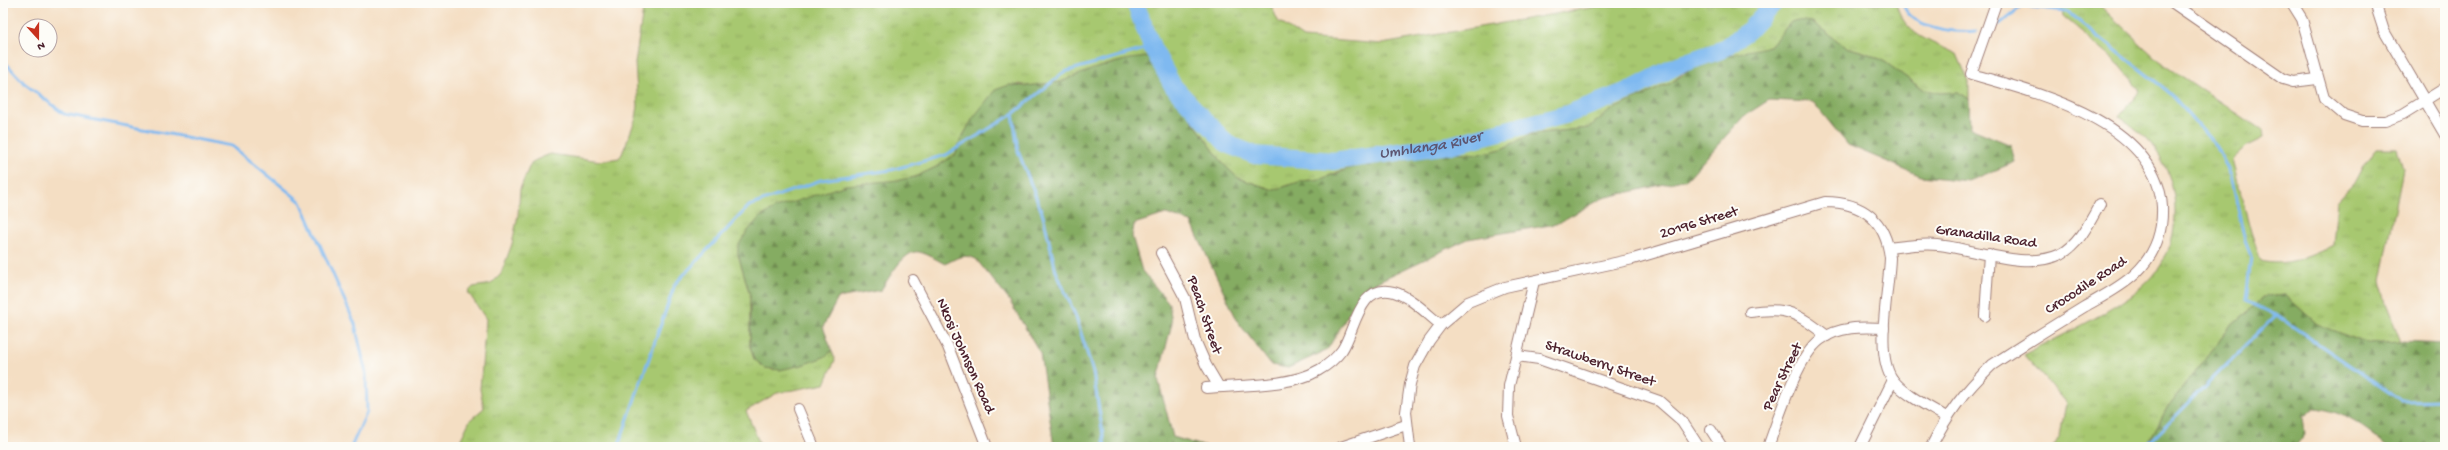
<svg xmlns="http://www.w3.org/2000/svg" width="2448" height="450" font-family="'Gochi Hand',sans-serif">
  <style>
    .grass { fill: url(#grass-tufts); stroke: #78744e }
    .forest { fill: url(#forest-firs); stroke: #686646 }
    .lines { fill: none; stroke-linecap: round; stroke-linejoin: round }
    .stream { stroke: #7fb9f0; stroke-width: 3 }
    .river { stroke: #7fb9f0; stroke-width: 18 }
    .street-casing { stroke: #9f7e77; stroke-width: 12 }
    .street { stroke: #fff; stroke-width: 10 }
    .labels { text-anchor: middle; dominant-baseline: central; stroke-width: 4; stroke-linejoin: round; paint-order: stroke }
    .street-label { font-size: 15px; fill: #4a1f2b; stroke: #fdfcf7 }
    .water-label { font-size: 16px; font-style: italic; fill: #5d5570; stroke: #fdfcf7 }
  </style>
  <defs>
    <pattern id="grass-tufts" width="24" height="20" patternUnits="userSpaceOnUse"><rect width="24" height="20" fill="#a7c870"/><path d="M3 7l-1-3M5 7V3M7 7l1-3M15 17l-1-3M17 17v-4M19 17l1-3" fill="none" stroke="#91ab61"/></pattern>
    <pattern id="forest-firs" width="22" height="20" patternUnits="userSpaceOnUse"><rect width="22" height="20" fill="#85ac62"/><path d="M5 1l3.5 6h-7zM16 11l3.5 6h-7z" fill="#6f8b51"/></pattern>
  </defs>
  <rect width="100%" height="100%" fill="#fdfcf7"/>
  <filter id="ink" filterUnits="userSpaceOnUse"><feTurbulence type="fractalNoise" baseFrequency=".025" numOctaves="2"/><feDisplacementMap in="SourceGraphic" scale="8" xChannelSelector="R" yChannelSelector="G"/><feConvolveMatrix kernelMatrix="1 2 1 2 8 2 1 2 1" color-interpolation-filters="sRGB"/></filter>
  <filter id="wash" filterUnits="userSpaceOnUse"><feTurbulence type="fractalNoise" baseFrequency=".012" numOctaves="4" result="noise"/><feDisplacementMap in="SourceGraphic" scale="16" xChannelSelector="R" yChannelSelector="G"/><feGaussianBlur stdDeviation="0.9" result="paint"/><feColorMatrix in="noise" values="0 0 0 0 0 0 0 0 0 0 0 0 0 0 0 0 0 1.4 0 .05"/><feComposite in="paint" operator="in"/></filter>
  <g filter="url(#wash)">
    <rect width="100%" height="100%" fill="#f4dec3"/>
    <!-- grass -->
    <g class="grass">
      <path d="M644 3H1270L1278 21 1303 38 1382 44 1618 3H1896C1904 35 1930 41 1957 54L1969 82V99L1958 92 1940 93 1922 89 1885 62 1867 53 1846 47 1812 22H1791L1770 46 1685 71 1671 83 1611 110 1588 128 1531 134 1502 149 1479 154 1451 152 1417 155 1340 171 1321 179 1302 181 1274 190 1237 178 1224 165 1165 82 1161 68C1151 66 1137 58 1128 60 1092 65 1056 94 1019 84L973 118 960 141 956 154 936 167 915 177 775 208 738 254 750 295V347L772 370 802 365 832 351 835 360 825 384 777 393 746 411 761 447H457L470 420 484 408 480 389 486 319 468 292 473 287 491 284 501 274 512 244 518 215 520 189 530 165 536 160 550 154 601 161 619 158 622 154 636 118 638 106 635 63Z"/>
      <path d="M2061 3H2097L2159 61 2262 130 2263 138 2247 146 2232 160 2251 232 2261 261C2285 267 2311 257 2333 245L2337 201 2354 183 2364 164 2377 148H2397L2403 169 2381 281 2386 304 2401 342 2368 344 2317 324 2284 294 2266 296 2230 327 2167 408 2146 447H2053L2060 436 2066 403 2024 355C2064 334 2107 315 2142 287 2183 253 2184 189 2155 149 2145 135 2132 126 2119 116L2140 91 2113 58 2063 16Z"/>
    </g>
    <!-- forest -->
    <g class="forest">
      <path d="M1797 20 1812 22 1846 47 1867 53 1885 62 1922 89 1940 93 1958 92 1969 99 1970 128 2011 145 2015 162 1969 181 1921 176 1848 145 1813 102 1769 100 1744 116 1687 179 1603 198 1556 224 1468 239 1364 288 1327 350 1288 368 1271 365 1238 322 1191 222 1166 214 1137 223 1134 225 1132 236 1142 271 1169 303 1172 323 1158 379 1173 437 1207 447H1054L1040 353 1009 300 976 259C963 253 957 258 945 264 937 260 928 254 919 252 904 249 888 280 881 290L838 298 823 327 832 351 824 357 802 365 780 370 765 368 754 359 750 347V295L738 254V246L746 233 759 218 775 208 846 185 899 180 915 177 936 167 956 154 960 141 973 118 995 90 1009 85 1026 86 1060 82 1093 69 1129 59 1148 57 1161 68 1165 82 1224 165 1238 178 1274 190 1302 181 1321 179 1364 163 1451 152 1479 154 1502 149 1531 134 1588 128 1611 110 1671 83 1702 61 1770 46 1791 22Z"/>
      <path d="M2284 294 2317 324 2368 344 2401 342 2445 344V447H2388C2367 429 2343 410 2314 408L2303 417 2305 434 2295 447H2146L2167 408 2230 327 2266 296Z"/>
    </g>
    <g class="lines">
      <!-- stream -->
      <g class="stream">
        <path d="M1903 3C1908 28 1955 33 1976 31"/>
        <path d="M1997 26 2022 6 2066 11 2170 93 2217 147 2231 176 2245 241 2251 256 2246 301 2276 315 2402 401 2445 400"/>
        <path d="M3 60 24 83 64 114 232 146 301 202 355 324 366 373 367 412 352 445"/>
        <path d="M1013 114 1018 151 1043 215 1056 271 1076 317 1093 372 1105 447"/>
        <path d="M618 447 675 284 749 206 821 180 891 170 946 155 1013 114 1064 72 1152 47"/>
        <path d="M2145 447 2276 315"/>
      </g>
      <!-- river -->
      <path class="river" id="s1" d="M1135 3 1152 47 1173 86 1227 144 1255 155 1333 161 1450 145 1568 114 1633 89 1678 65 1721 50 1748 31 1774 3"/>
    </g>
  </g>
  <g filter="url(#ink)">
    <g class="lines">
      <!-- street casing -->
      <g class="street-casing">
        <g id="street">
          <path d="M2173 3 2283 79 2293 82 2317 79"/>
          <path d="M2292 3 2302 19 2324 98 2344 115 2362 121H2385L2403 114 2445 88"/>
          <path d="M2375 3 2384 31 2445 135"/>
          <path d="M1889 248C1905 246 1921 243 1938 245 1976 249 2025 271 2061 254 2080 244 2090 221 2100 204"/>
          <path d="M1161 253 1185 298 1195 340 1206 365 1219 387"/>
          <path d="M913 280 948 347 987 447"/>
          <path d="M1750 312C1788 306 1798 314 1827 336"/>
          <path d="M1985 316 1989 254"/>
          <path d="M1517 356 1539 359 1659 401 1682 421 1699 447"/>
          <path d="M1206 388C1239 385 1291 387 1319 370 1328 365 1336 358 1342 350 1355 331 1359 282 1394 292 1411 297 1427 314 1441 325"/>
          <path d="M798 409 814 447"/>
          <path d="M1711 430 1722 447"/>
          <path d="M1341 447 1406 425"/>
          <path d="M1410 447 1406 412 1410 384 1415 366 1429 341 1441 325 1468 302 1505 287 1633 259 1825 202C1863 202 1886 221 1890 258 1889 290 1874 355 1893 380 1906 396 1928 406 1946 417"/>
          <path d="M1516 447 1508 416 1509 386 1534 281"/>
          <path d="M1768 447C1778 420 1797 357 1820 340 1839 326 1862 327 1884 328"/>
          <path d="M1860 447 1893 380"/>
          <path d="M1931 447C1948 413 1964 392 1992 365 2022 345 2053 326 2084 307 2101 297 2120 288 2135 274 2154 256 2163 233 2162 207 2157 122 2038 93 1971 74L1996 3"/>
        </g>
      </g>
      <!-- street -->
      <use href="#street" class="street"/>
    </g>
  </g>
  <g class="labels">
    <!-- street labels -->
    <g class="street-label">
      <text transform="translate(1699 223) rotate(-17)">20196 Street</text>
      <text transform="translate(1986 237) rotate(8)">Granadilla Road</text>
      <text transform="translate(2086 286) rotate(-33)">Crocodile Road</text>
      <text transform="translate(1204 315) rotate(71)">Peach Street</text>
      <text transform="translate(965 356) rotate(66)">Nkosi Johnson Road</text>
      <text transform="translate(1600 364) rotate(19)">Strawberry Street</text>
      <text transform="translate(1783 377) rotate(-64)">Pear Street</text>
    </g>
    <!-- water labels -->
    <g class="water-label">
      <text stroke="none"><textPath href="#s1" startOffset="378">Umhlanga River</textPath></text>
    </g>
  </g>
  <!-- margin -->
  <rect width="2448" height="450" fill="none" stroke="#fdfcf7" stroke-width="16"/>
  <!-- north arrow -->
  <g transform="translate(38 38) rotate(159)"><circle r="19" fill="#fdfcf7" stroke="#b5a4a5"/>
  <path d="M0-3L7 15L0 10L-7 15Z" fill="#c8321e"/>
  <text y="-6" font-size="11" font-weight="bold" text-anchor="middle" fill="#4a1f2b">N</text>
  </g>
</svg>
